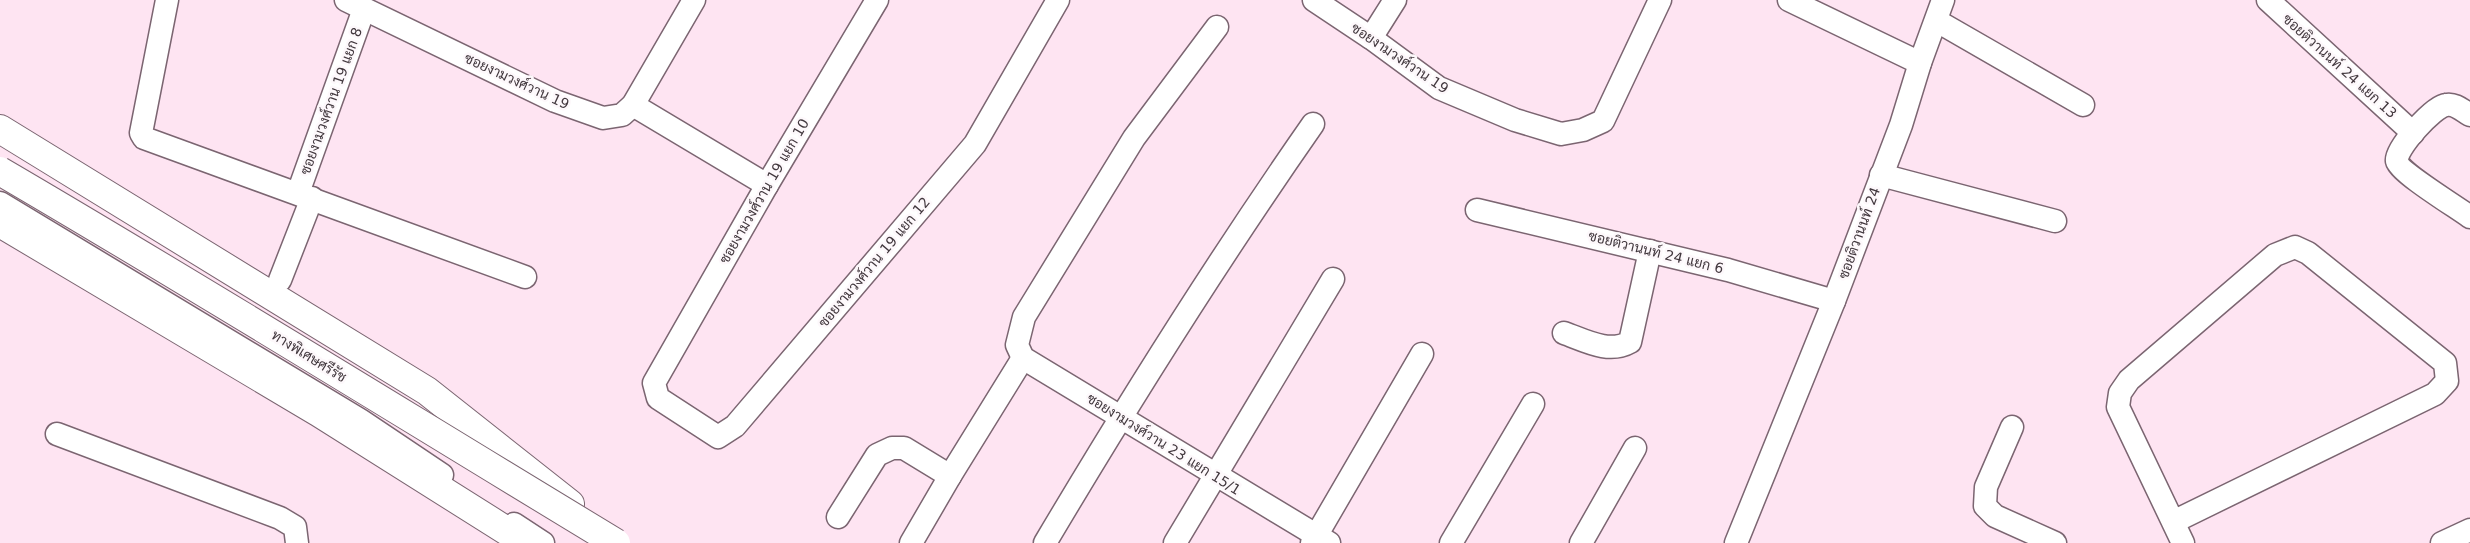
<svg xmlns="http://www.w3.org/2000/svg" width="2470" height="543" font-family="'DejaVu Sans',Sarabun,sans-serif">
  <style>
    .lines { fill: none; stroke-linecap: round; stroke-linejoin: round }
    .minor-casing { stroke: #7b6571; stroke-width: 25 }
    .highway-casing { stroke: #7b6571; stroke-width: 30 }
    .minor { stroke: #fff; stroke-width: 22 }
    .highway { stroke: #fff; stroke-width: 28 }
    .highway-bridge-casing { stroke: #7b6571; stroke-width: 30; stroke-linecap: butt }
    .highway-bridge { stroke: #fff; stroke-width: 28 }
    .labels { text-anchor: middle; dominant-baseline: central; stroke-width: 5; stroke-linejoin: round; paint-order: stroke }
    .street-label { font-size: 14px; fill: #42383e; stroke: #fdf8fb }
  </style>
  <rect width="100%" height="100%" fill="#fee4f2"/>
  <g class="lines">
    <!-- minor casing -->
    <g class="minor-casing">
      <g id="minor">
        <path d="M167 0 141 133 144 138 525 277"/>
        <path d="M346 0 555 101 603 118 622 115 633 105 694 0"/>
        <path d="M877 0 767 185 654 383 658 398 718 437 735 426 975 144 1058 0"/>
        <path d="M1314 0 1371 38 1439 88 1515 120 1561 134 1583 130 1603 121 1660 0"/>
        <path d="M1789 0 1920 63"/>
        <path d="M2268 0 2413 133"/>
        <path d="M1937 21 2083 105"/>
        <path d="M1217 27 1134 138 1024 317 1017 345 1023 358 1329 543"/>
        <path d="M1371 38 1395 0"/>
        <path d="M633 105 767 185"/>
        <path d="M2470 115C2463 111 2455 103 2446 105 2434 106 2394 150 2397 161 2399 172 2458 208 2470 217"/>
        <path d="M1881 175 2055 221"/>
        <path d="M298 193 364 9"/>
        <path d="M0 203 360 420 442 475"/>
        <path d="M1477 210 1728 270 1834 301"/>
        <path d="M280 280 312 198"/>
        <path d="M1564 333C1586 341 1609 354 1630 342L1650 251"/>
        <path d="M2012 427 1986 487 1985 506 1995 516 2055 543"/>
        <path d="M57 434 280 518 295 527 297 543"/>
        <path d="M838 517 877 455 892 448H904L950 476"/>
        <path d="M2173 522 2435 394 2447 381 2445 363 2308 253 2295 247 2275 255 2129 380 2120 393 2118 407 2183 543"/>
        <path d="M514 524 543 543"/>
        <path d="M911 543 950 476 1023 358"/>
        <path d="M1045 543C1130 400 1218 260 1313 124"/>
        <path d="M1175 543 1333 279"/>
        <path d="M1312 543 1422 354"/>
        <path d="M1451 543 1533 404"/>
        <path d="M1581 543 1635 448"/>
        <path d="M1736 543 1834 301 1901 125 1920 63 1943 0"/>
        <path d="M2442 543 2470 530"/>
      </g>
    </g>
    <!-- highway casing -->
    <g class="highway-casing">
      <g id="highway">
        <path d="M0 129 427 391 570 504"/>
        <path d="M0 223 318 412 526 543"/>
      </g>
    </g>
    <!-- minor -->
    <use href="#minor" class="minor"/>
    <!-- highway -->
    <use href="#highway" class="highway"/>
    <!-- highway-bridge casing -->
    <g class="highway-bridge-casing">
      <path id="highway-bridge" d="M0 171C207 292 411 419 616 543"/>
    </g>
    <!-- highway-bridge -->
    <use href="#highway-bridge" class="highway-bridge"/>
  </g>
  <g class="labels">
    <!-- street labels -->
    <g class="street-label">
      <text transform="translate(1400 58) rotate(34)">ซอยงามวงศ์วาน 19</text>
      <text transform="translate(2340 66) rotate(42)">ซอยติวานนท์ 24 แยก 13</text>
      <text transform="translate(517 81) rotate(25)">ซอยงามวงศ์วาน 19</text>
      <text transform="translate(331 101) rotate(-70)">ซอยงามวงศ์วาน 19 แยก 8</text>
      <text transform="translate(764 191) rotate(-60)">ซอยงามวงศ์วาน 19 แยก 10</text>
      <text transform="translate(1859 233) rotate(-70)">ซอยติวานนท์ 24</text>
      <text transform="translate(1656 252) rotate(14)">ซอยติวานนท์ 24 แยก 6</text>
      <text transform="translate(874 262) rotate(-50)">ซอยงามวงศ์วาน 19 แยก 12</text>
      <text transform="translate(309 356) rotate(32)">ทางพิเศษศรีรัช</text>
      <text transform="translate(1164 444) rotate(32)">ซอยงามวงศ์วาน 23 แยก 15/1</text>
    </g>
  </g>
</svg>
